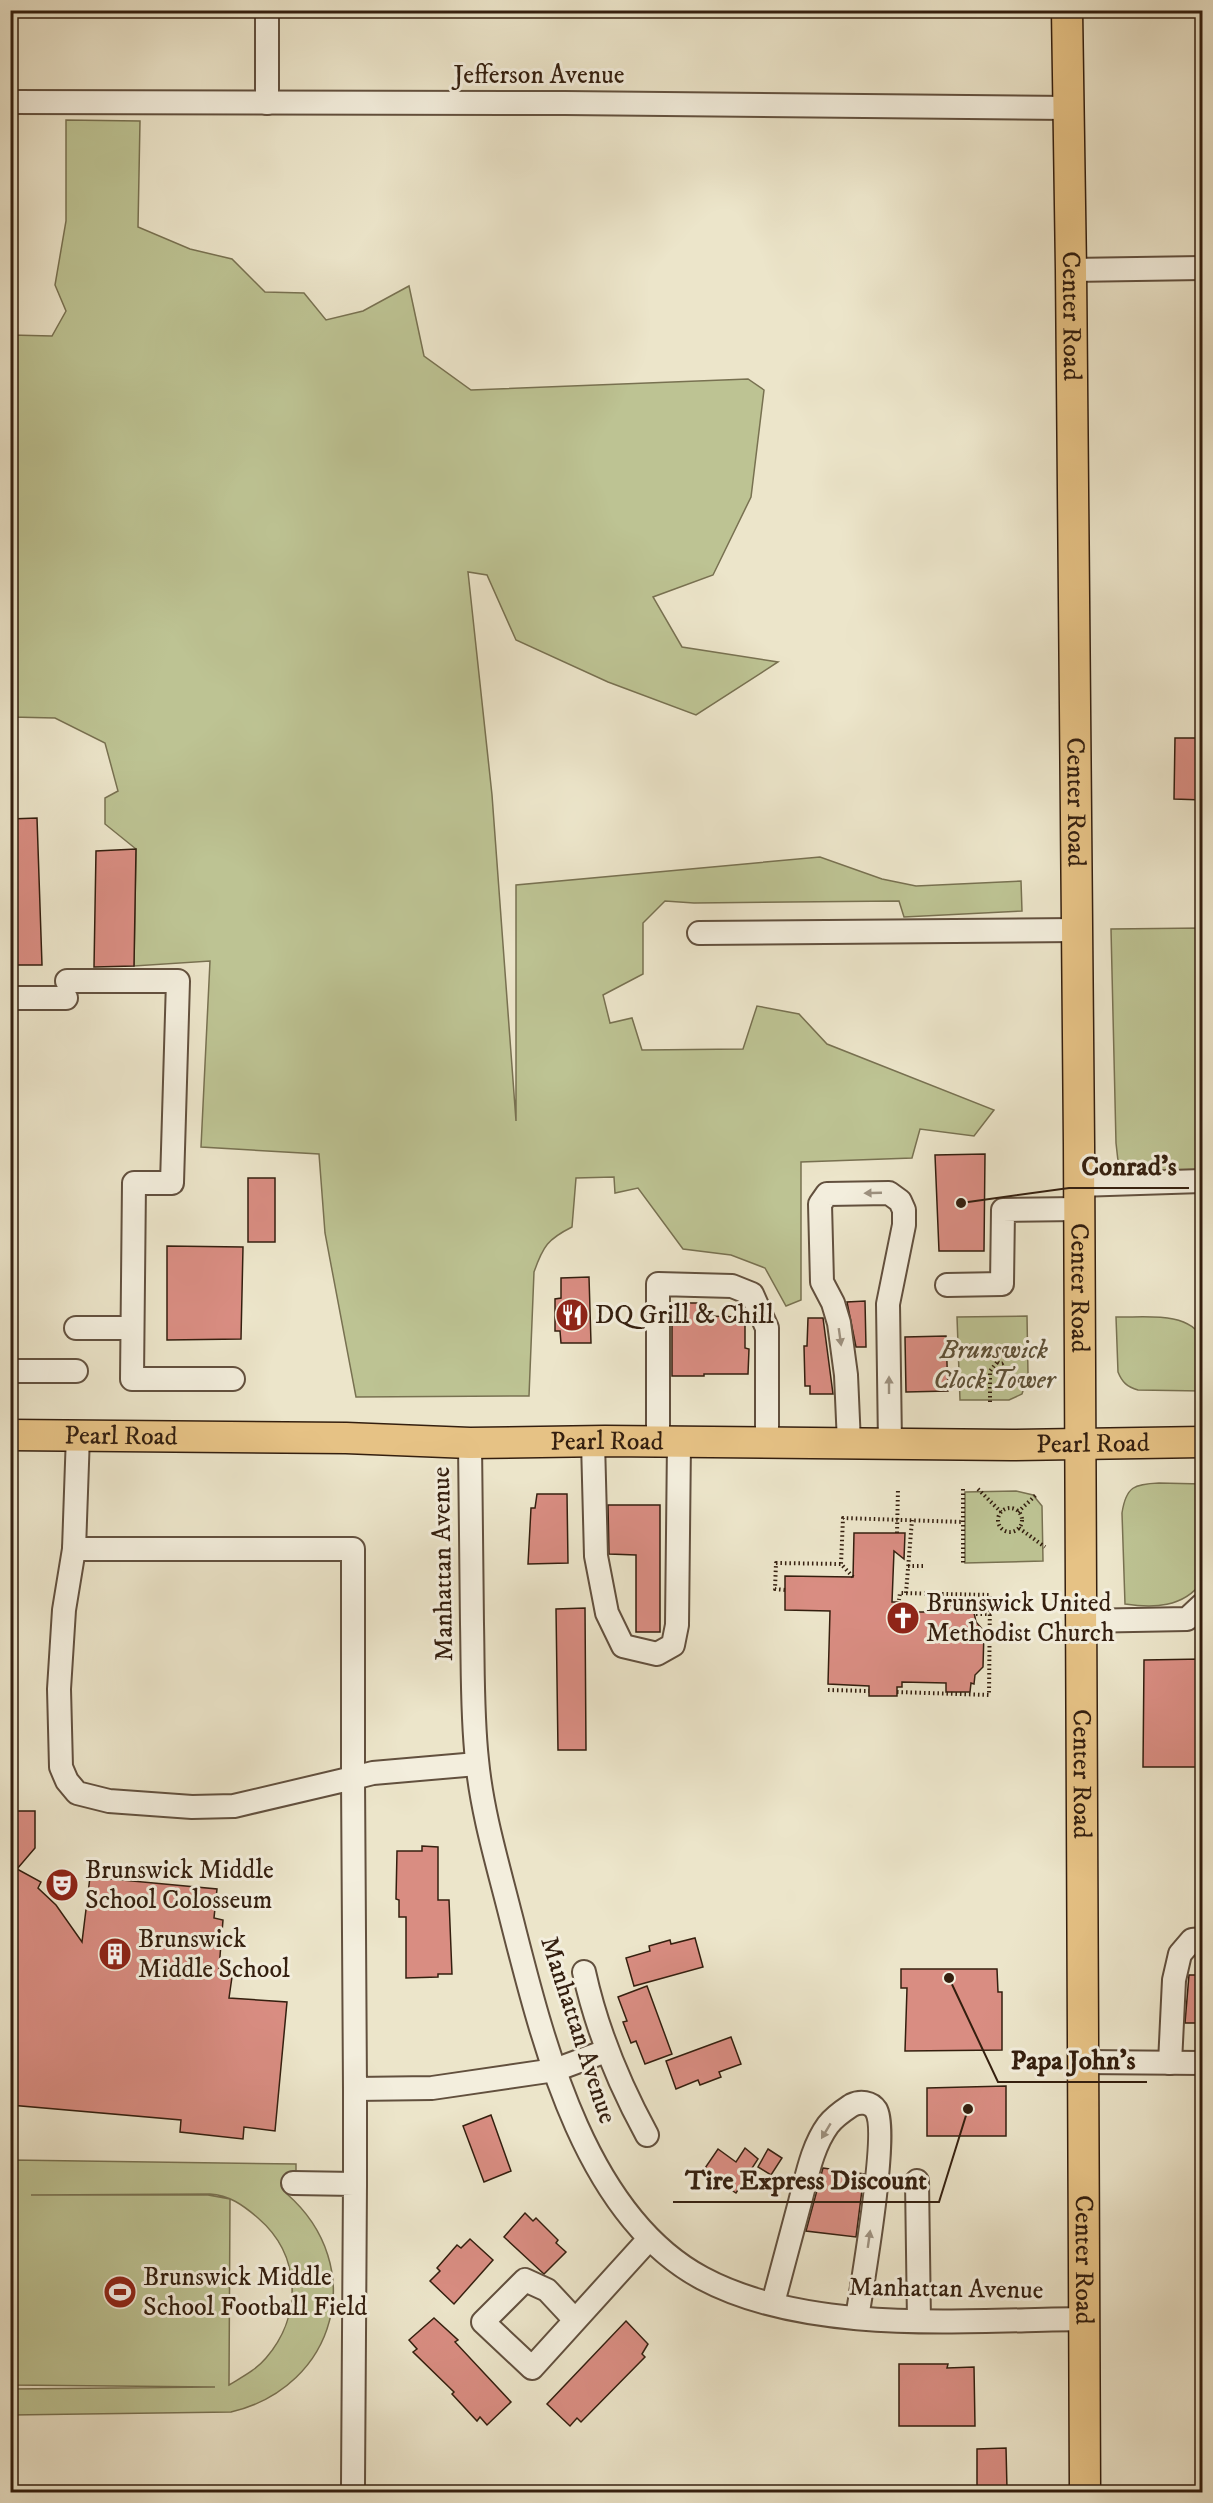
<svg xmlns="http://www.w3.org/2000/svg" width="1213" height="2503" font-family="'IM FELL DW Pica',serif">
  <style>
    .green { fill: #bdc393; stroke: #787151; stroke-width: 1.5; fill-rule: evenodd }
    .building { fill: #d98d82; stroke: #341f0f; stroke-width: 1.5 }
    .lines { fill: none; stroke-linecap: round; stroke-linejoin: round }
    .minor-casing { stroke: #62503e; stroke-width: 26 }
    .major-casing { stroke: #341f0f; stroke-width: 33 }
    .path { stroke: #341f0f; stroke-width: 4; stroke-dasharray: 1.5 3; stroke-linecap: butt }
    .minor { stroke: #f3eedd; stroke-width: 22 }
    .major { stroke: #e6c285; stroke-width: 30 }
    .oneway { fill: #9d9180 }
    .labels { text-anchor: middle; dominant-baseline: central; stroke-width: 6; stroke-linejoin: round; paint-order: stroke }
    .street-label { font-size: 26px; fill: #341f0f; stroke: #f3eedd }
    .poi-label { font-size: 26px; fill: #341f0f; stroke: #f3eedd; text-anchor: start }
    .park-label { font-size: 26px; font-style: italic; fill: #5d5037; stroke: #f3eedd }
    .leader { fill: none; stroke: #341f0f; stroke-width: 2 }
    .callout-dot { fill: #341f0f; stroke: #f3eedd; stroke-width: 2 }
    .callout-label { font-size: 27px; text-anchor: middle; font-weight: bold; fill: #341f0f; stroke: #f3eedd; stroke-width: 6; stroke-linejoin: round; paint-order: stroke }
  </style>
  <rect width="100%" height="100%" fill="#ece5ca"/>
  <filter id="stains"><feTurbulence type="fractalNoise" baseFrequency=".00333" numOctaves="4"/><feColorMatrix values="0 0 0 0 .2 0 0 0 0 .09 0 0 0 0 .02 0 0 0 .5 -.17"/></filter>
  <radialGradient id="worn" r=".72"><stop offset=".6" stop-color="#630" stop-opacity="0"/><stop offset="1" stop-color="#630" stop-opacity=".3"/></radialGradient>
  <!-- green -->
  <g class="green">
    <path d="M66 120 140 121 138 227 190 249 232 259 265 292 304 293 326 320 363 311 409 286 424 356 471 390 748 379 764 390 751 497 713 575 653 597 682 647 778 662 696 715 608 682 516 640 487 575 468 572 492 795 516 1121V885L820 857 882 879 916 886 1021 881 1022 911 904 917 899 901 694 903 665 901 643 923V974L603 995 610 1023 632 1018 642 1050 743 1049 757 1006 799 1014 827 1044 994 1110 974 1136 920 1129 912 1158 801 1162V1300L786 1306 765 1268 731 1255 683 1249 638 1188 615 1193 614 1177 576 1178 572 1227C548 1239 543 1246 534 1272L529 1396 356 1397 325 1233 319 1154 201 1147 210 961 134 966 136 849 105 824V798L118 791 105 743 55 718 11 717V335L52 336 66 311 55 285 66 221Z"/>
    <path d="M1202 928V1170H1119L1116 1143 1111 929Z"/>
    <path d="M1027 1316 1028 1375 1022 1394 1009 1400H960L957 1317Z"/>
    <path d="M1116 1317C1141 1318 1190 1310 1202 1339 1206 1350 1203 1379 1202 1391L1138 1390C1127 1387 1122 1382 1118 1372Z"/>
    <path d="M1159 1483 1202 1484V1582C1183 1608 1153 1608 1125 1604L1122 1513C1126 1486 1135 1484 1159 1483Z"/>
    <path d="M1016 1491 1033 1495 1042 1506 1043 1561 965 1563V1492Z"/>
    <path d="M11 2160 296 2164V2193L287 2194C369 2266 337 2387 231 2412L11 2415V2389L215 2387 11 2385ZM210 2194C229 2195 243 2205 258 2218 301 2255 303 2315 266 2358 256 2370 242 2377 229 2385L230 2199 208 2195H31Z"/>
  </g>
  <!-- building -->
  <g class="building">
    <path d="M1175 738H1203V800L1174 799Z"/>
    <path d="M37 818 42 965H10V819Z"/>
    <path d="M136 849 134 966 94 967 96 851Z"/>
    <path d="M985 1154 984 1251H939L935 1155Z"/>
    <rect x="248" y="1178" width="27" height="64"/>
    <path d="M167 1246 243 1247 241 1339 167 1340Z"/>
    <path d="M589 1277 591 1343H561L560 1331H555V1299L561 1298V1278Z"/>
    <path d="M865 1301 866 1347H856L847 1302Z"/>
    <path d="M672 1303H704V1316L745 1317V1348L749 1349 748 1374H704V1376H672Z"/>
    <path d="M808 1318H823L833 1394H810V1386H805L804 1346H807Z"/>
    <path d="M946 1336 948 1391 906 1392 905 1337Z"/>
    <path d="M537 1494H567L568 1563 528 1564 531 1508H535Z"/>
    <path d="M608 1505H660V1632H636V1555L609 1554Z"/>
    <path d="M854 1533H905L904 1559 894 1551 892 1602H904L903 1612H939V1604L973 1608 976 1622 984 1631 983 1667 975 1675 974 1684 971 1683 970 1692H946V1683L902 1682V1687H897V1696H869V1686L828 1684 830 1611 785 1610V1576L853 1577Z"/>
    <path d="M585 1608 586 1750H558L556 1609Z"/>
    <path d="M1203 1659V1767H1143L1144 1660Z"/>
    <path d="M10 1811H35V1848L17 1869 41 1882 38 1888 56 1905 82 1942 90 1877 217 1889 214 1918 223 1920 219 1968 233 1970 229 1998 287 2002 275 2131 244 2127 243 2139 180 2132 181 2120 10 2105Z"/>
    <path d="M422 1846 438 1847V1900H449L452 1974H438V1977L406 1978V1917H399V1900L396 1899 397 1851H422Z"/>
    <path d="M695 1938 703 1967 634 1986 626 1958 650 1951 649 1946 670 1940 671 1944Z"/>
    <path d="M901 1969H997L998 1992H1002V2050L905 2051 907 1988H901Z"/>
    <path d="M1189 1975H1203V2023H1185Z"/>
    <path d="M647 1986 672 2054 645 2064 636 2041 631 2043 623 2022 627 2021 618 1997Z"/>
    <path d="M731 2037 741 2064 719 2072 721 2077 700 2085 698 2080 676 2089 666 2061Z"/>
    <path d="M1006 2086V2136H927V2088Z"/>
    <path d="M491 2115 511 2171 484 2182 463 2126Z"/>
    <path d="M745 2148 758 2159 736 2193 703 2171 718 2149 736 2162Z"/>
    <path d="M768 2149 782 2158 771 2175 758 2167Z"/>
    <path d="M823 2168 864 2174 856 2237 806 2231Z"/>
    <path d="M525 2213 533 2221 536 2218 558 2240 556 2243 566 2252 544 2274 504 2237Z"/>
    <path d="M470 2239 493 2260 454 2304 430 2281 440 2271 437 2268 457 2245 461 2248Z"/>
    <path d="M434 2318 458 2340 455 2342 511 2402 487 2425 480 2417 477 2421 452 2394 454 2392 413 2352 417 2349 409 2340Z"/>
    <path d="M626 2321 648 2344 642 2354 645 2357 581 2422 577 2418 570 2426 547 2404Z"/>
    <path d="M899 2364H948L947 2368 974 2367 975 2426H899Z"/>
    <path d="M1006 2448 1007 2489H1002V2493H981V2489H977V2449Z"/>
  </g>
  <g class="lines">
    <!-- minor casing -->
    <g class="minor-casing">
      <g id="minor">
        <path d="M267 10V103"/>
        <path d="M10 102 565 103 1068 108"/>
        <path d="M1071 270 1202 268"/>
        <path d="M699 933 1077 930"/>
        <path d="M67 981H178L172 1183H134L132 1379H233"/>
        <path d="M10 998H66"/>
        <path d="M1078 1185 1202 1181"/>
        <path d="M947 1285 1002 1284 1003 1210 1078 1209"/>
        <path d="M76 1328H132"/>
        <path d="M10 1371H76"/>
        <path d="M78 1435 74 1549 64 1610 59 1689 61 1767 67 1781 77 1793 109 1801 192 1807 234 1806 353 1778 355 2089 432 2088 555 2070 606 2051"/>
        <path d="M593 1442 596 1556 607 1613 623 1646 657 1654 673 1645 677 1625 679 1442"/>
        <path d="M658 1442V1284L732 1286 752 1294 767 1328V1442"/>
        <path d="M470 1443C471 1504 471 1564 472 1624 473 1669 472 1715 477 1760 482 1813 498 1865 511 1917 542 2038 583 2214 702 2278 808 2335 966 2320 1083 2319"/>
        <path d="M849 1443 846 1375 839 1323 833 1303 822 1282 820 1204 827 1194 889 1193 900 1201 904 1210V1225L888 1304 890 1444"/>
        <path d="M74 1549H353V1778L373 1773 477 1764"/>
        <path d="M1080 1621 1187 1619 1202 1605"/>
        <path d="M584 1972C597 2031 618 2082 647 2135"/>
        <path d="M1082 2062 1202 2063"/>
        <path d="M1170 2063 1174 1980 1180 1954 1192 1940 1202 1939"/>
        <path d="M355 2089V2184"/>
        <path d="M917 2181 919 2321"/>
        <path d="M293 2183 355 2184 353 2485"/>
        <path d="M773 2303C782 2269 791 2236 800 2202 807 2176 812 2147 828 2125 835 2116 843 2111 852 2105 860 2101 871 2102 876 2110 889 2131 862 2286 857 2318"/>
        <path d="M575 2320 547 2290 525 2280 483 2322 532 2368 649 2239"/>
      </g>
    </g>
    <!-- major casing -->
    <g class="major-casing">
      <g id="major">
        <path id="s1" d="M1067 10 1071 270 1079 1144 1085 2492"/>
        <path id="s2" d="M10 1435 346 1438 470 1443 605 1441 1011 1445 1202 1442"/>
      </g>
    </g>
    <!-- path -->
    <g class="path">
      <circle cx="1001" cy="1359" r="4.5"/>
      <path d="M1004 1356 1014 1347H1029"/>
      <path d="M990 1402V1371L998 1361"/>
      <path d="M963 1489V1564"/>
      <path d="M978 1489 1001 1512"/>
      <circle cx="1010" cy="1520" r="12"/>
      <path d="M1018 1512 1037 1494"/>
      <path d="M1019 1528 1045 1547"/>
      <path d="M897 1533 898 1489"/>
      <path d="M908 1566H923"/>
      <path d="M853 1577 841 1564 843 1518 963 1522"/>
      <path d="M785 1590 775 1589 776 1563 841 1564"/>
      <path d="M906 1593 912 1520"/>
      <path d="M976 1614H991"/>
      <path d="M828 1690 869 1691"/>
      <path d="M897 1692 989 1695 990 1595 900 1593 899 1600"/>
    </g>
    <!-- minor -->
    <use href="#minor" class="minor"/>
    <!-- major -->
    <use href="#major" class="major"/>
  </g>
  <!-- one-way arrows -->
  <defs><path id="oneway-solid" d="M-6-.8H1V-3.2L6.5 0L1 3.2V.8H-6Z" transform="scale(1.5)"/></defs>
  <g class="oneway">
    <use href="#oneway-solid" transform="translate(873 1193) rotate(178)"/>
    <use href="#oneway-solid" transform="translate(840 1337) rotate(82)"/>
    <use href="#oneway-solid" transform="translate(889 1385) rotate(-90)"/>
    <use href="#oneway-solid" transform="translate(826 2131) rotate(121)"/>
    <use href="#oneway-solid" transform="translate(869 2239) rotate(-82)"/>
  </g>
  <!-- icons -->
  <defs>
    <g id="restaurant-disc" transform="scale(1.725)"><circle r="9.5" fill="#8f2418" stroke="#f3eedd"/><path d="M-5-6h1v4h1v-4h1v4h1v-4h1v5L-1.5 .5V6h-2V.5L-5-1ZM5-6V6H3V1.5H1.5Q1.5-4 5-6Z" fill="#fff"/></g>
    <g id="church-disc" transform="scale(1.725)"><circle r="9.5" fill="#8f2418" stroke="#f3eedd"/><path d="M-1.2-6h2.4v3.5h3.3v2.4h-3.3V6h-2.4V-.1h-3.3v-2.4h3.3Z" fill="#fff"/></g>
    <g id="theatre-disc" transform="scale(1.725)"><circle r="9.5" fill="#8f2418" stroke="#f3eedd"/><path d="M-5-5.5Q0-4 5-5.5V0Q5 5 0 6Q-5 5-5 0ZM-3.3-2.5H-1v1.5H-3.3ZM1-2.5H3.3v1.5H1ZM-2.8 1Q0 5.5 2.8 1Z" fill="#fff"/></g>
    <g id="building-disc" transform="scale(1.725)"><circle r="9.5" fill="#8f2418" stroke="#f3eedd"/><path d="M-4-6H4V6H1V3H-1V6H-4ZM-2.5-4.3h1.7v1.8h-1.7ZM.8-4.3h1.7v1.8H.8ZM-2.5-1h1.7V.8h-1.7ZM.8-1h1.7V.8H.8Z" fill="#fff"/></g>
    <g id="stadium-disc" transform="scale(1.725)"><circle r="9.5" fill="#8f2418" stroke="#f3eedd"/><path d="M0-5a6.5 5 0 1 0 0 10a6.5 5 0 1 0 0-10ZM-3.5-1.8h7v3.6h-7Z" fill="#fff"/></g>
  </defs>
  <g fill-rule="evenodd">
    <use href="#restaurant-disc" x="572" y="1315"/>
    <use href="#church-disc" x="903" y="1618"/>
    <use href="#theatre-disc" x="62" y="1885"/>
    <use href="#building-disc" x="115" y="1954"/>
    <use href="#stadium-disc" x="120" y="2292"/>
  </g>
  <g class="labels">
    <!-- street labels -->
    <g class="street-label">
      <text x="539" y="75">Jefferson Avenue</text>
      <text stroke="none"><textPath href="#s1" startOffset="306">Center Road</textPath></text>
      <text stroke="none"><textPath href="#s1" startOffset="792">Center Road</textPath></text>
      <text stroke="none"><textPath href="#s1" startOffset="1278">Center Road</textPath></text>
      <text stroke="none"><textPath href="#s2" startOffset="111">Pearl Road</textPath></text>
      <text stroke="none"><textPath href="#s2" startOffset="597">Pearl Road</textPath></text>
      <text stroke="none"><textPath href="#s2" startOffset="1083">Pearl Road</textPath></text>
      <text transform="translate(443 1564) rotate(-91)">Manhattan Avenue</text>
      <text stroke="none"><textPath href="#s1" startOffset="1764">Center Road</textPath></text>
      <text transform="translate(578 2030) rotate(72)">Manhattan Avenue</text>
      <text stroke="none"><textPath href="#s1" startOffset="2250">Center Road</textPath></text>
      <text transform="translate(946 2289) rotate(1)">Manhattan Avenue</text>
    </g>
    <!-- poi labels -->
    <g class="poi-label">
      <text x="595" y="1315">DQ Grill &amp; Chill</text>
      <text x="926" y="1603">Brunswick United<tspan x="926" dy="30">Methodist Church</tspan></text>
      <text x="85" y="1870">Brunswick Middle<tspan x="85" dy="30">School Colosseum</tspan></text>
      <text x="138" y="1939">Brunswick<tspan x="138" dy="30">Middle School</tspan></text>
      <text x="143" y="2277">Brunswick Middle<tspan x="143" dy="30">School Football Field</tspan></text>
    </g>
    <!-- park labels -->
    <g class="park-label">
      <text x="994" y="1350">Brunswick<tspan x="994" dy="30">Clock Tower</tspan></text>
    </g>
  </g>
  <!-- callouts -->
  <path class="leader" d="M961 1203L1069 1188H1189M949 1978L998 2082H1147M968 2109L939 2202H673"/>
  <g class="callout-dot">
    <circle cx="961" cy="1203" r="6"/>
    <circle cx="949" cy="1978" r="6"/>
    <circle cx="968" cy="2109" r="6"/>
  </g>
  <g class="callout-label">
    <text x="1129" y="1175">Conrad's</text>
    <text x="1073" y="2069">Papa John's</text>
    <text x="806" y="2189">Tire Express Discount</text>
  </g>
  <!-- margin -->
  <rect width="1213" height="2503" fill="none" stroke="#ece5ca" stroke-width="36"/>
  <rect x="12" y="12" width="1189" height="2479" fill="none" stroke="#341f0f" stroke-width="3"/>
  <rect x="18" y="18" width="1177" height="2467" fill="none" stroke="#341f0f" stroke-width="1.5"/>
  <rect width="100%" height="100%" filter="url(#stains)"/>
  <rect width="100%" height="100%" fill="url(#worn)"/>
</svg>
